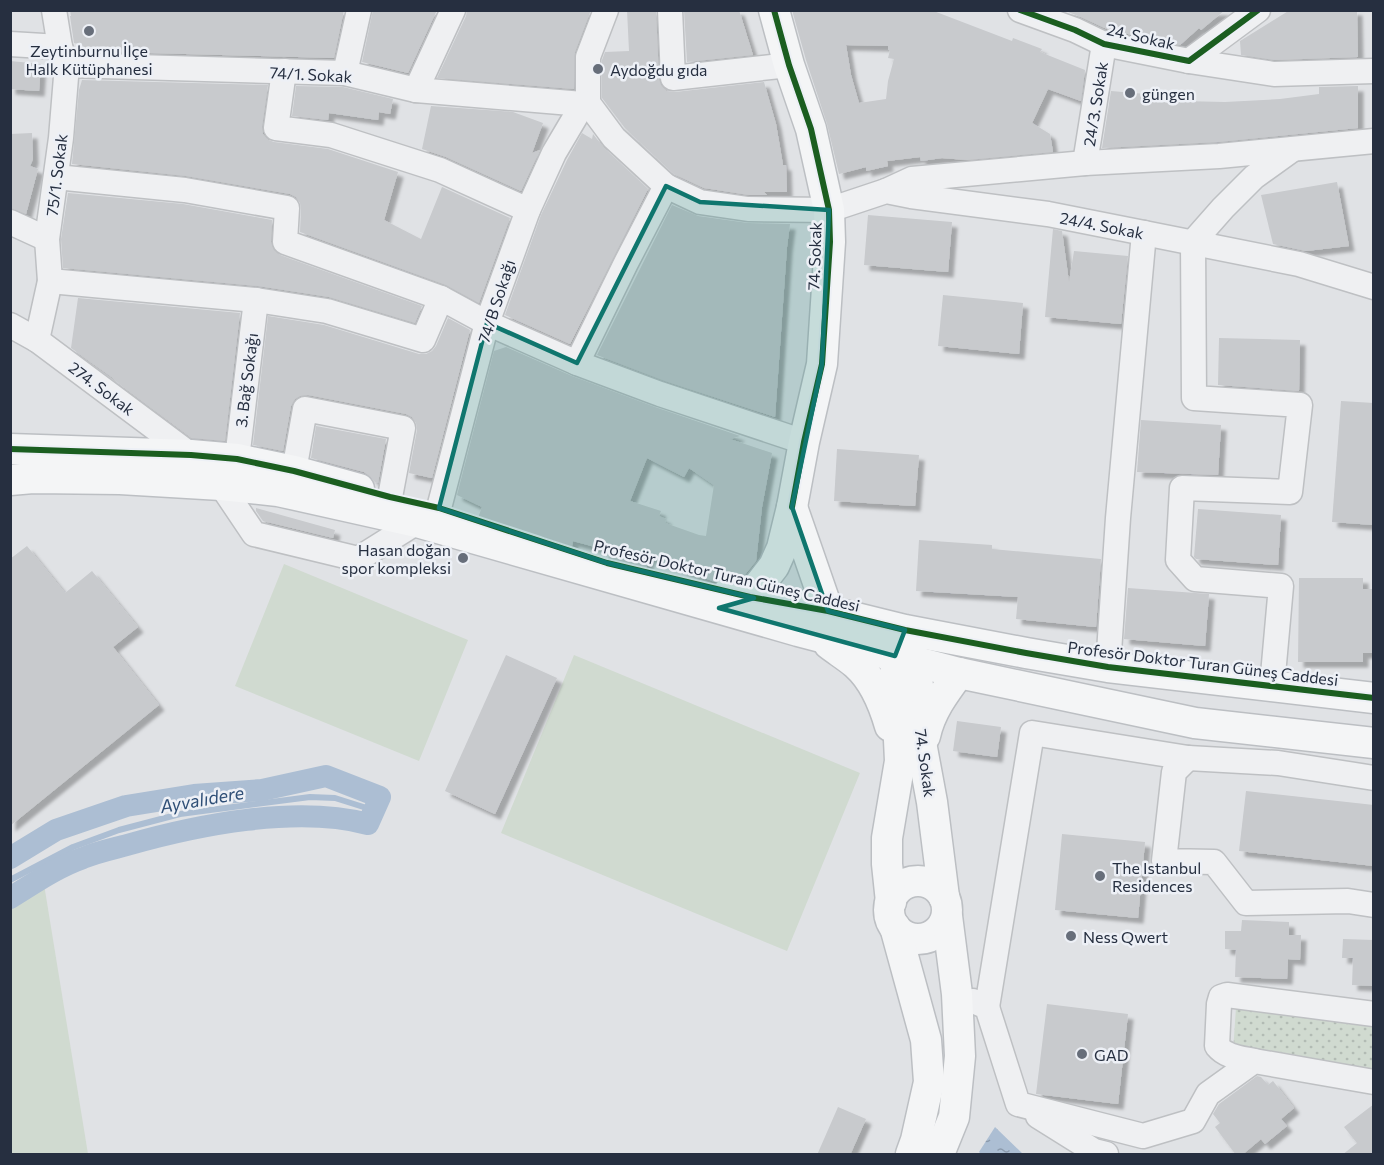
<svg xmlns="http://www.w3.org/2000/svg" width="1384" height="1165" font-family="Commissioner,sans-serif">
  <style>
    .grass { fill: url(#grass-dots) }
    .park { fill: #d0dad0 }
    .water { fill: url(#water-ripples) }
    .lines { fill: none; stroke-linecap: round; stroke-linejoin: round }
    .stream { stroke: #acbed3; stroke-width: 6 }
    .canal { stroke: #acbed3; stroke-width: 22 }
    .building { fill: #c8cacd; fill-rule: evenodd; filter: url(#shadow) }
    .minor-casing { stroke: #bec0c3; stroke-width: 27 }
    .major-casing { stroke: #bcbfc3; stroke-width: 33 }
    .minor { stroke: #eff0f2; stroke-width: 24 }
    .major { stroke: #f4f5f6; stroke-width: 30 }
    .cycleway-casing { stroke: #edf0f6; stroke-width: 10 }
    .cycleway { stroke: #1b5e20; stroke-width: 6 }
    .marked { fill: #0f766e; fill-opacity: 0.2; stroke: #0f766e; stroke-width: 4.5; stroke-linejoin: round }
    .poi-dot { fill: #676e7a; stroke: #edf0f6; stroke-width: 2 }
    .labels { text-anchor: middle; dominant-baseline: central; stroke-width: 5; stroke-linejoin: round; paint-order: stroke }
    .street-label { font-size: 16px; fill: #262f40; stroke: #edf0f6 }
    .poi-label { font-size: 16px; fill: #262f40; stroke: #edf0f6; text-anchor: start }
    .water-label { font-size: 18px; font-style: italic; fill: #2e4e76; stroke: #edf0f6 }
  </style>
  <defs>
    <pattern id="grass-dots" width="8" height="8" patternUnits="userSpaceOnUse" patternTransform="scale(1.5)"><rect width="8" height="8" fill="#d0dad0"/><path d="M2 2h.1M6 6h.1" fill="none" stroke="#b2bbb4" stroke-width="1.8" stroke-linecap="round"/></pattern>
    <pattern id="water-ripples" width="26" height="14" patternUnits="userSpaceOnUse" patternTransform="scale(1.5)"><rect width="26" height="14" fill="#acbed3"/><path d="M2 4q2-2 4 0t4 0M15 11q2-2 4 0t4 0" fill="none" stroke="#8c9bad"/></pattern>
    <filter id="shadow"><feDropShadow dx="5.5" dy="5.5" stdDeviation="1.5" flood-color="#0004"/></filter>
  </defs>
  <rect width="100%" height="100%" fill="#e0e2e5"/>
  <!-- grass -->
  <path class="grass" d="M1236 1007 1373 1025V1086L1233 1053Z"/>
  <!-- park -->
  <g class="park">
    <path d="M284 564 468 640 419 761 235 686Z"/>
    <path d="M574 655 860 773 787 951 501 833Z"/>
    <path d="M43 878 88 1154H11V898Z"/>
  </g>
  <!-- water -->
  <path class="water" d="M995 1127 1023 1154H981L979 1152Z"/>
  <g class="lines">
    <!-- stream -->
    <path class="stream" d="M10 880 73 847 119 830 180 814 310 797 335 798 373 810"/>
    <!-- canal -->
    <path class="canal" d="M10 858 56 830 126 806 194 795 262 790 326 776 380 797 368 824C296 805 197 825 127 845 112 849 97 852 83 858 57 867 33 884 10 898"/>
  </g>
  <!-- building -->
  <g class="building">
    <path d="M70 10H344L334 58 77 51 78 44 74 43 70 16H71Z"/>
    <path d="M373 10H437L408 73 362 62Z"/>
    <path d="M467 10H591L575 52 574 89 437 78 466 16Z"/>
    <path d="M627 10H656L659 79 661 85 666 91 675 92 764 82 776 124 783 165H786L787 192H764L767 195H749L704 188 674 174 625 128 602 98V60L605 52 629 51Z"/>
    <path d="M684 10H739L753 55 687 62Z"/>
    <path d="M792 10H931L1012 41 1013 38 1042 49 1040 52 1085 70 1081 101 1048 89 1032 123 1050 134 1053 152 967 160 942 158 921 161 920 157 887 161 888 166 866 171V167L839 174 827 124 806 60ZM846 45 888 46V50H890L888 58 894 59 888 81 886 99 859 103 851 75Z"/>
    <path d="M1063 10H1225L1201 30 1199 28 1180 45 1109 30 1081 17Z"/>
    <path d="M1290 10H1357L1358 57 1275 60 1241 55 1240 41Z"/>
    <path d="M10 61 41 64 39 91 10 89Z"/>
    <path d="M82 80 268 85 262 127 263 134 268 140 274 142 328 149 398 172 384 220 421 239 442 187 510 218 479 303 446 285 300 232 301 209 300 203 296 197 290 194 186 176 72 164 79 90Z"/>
    <path d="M296 86 343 87 393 99 390 114 379 112 378 120 329 113 328 120 292 116Z"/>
    <path d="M1358 86V128L1218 142 1102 148 1111 91 1181 97V101L1225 102 1280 99 1319 94V87Z"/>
    <path d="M431 106 513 112 543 123 532 153 540 150 521 191 446 157 422 149Z"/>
    <path d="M32 133 33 159 30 166 38 169 26 214 10 208V134Z"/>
    <path d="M582 133 592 139 593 134 604 148 648 189 570 344 505 315 541 215 567 160Z"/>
    <path d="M1337 182 1349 246 1306 251 1273 244 1261 195Z"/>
    <path d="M68 193 183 204 272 220 271 242 274 250 280 255 422 306 415 323 329 297 258 286 63 268 61 239Z"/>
    <path d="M672 205 698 216 748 223 790 224 787 247 775 417 665 381 597 355Z"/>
    <path d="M868 215 952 222 948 272 864 265Z"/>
    <path d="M1053 229 1062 231 1069 282 1074 251 1128 256 1121 324 1045 317Z"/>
    <path d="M943 295 1023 303 1019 354 938 346Z"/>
    <path d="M78 298 240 313 225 441 192 438 121 385 112 377 71 348Z"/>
    <path d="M268 316 324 325 419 354H426L432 351 436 346 448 318 470 330 432 478 409 473 417 430 416 423 412 417 406 414 308 395 300 396 295 399 291 406 283 451 253 445Z"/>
    <path d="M1219 338 1300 340 1299 391 1218 385Z"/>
    <path d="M506 347 572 376 655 407 740 436 730 439 772 453 762 507 756 561 743 577 732 575 724 576 715 582 650 557 646 568 608 559 610 551 573 541 572 546 542 536 541 538 478 518 482 507 457 495 494 351ZM647 458 684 477 689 468 714 485 706 536 699 535 665 523 666 519 659 516 661 511 630 501Z"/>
    <path d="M1341 401 1374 403V525L1332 522Z"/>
    <path d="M1141 420 1221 425 1218 475 1137 472Z"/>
    <path d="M316 426 386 439 378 483 375 482 371 477 364 472 311 458Z"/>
    <path d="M837 449 919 455 915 506 834 501Z"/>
    <path d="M256 508 335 530 333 538 263 521 256 511Z"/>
    <path d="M1198 509 1281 515 1278 565 1196 559 1194 557Z"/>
    <path d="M919 540 992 545V549L1101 559 1096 627 1016 619 1018 597 916 591Z"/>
    <path d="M27 546 65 593 92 571 138 627 113 647 159 705 10 826V559Z"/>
    <path d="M1299 578H1363V589H1374V653H1363V662H1298Z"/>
    <path d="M1128 588 1209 594 1205 646 1124 639Z"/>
    <path d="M506 655 557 678 495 814 445 791Z"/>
    <path d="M957 721 1001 727 997 757 953 751Z"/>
    <path d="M1246 791 1374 805V866L1239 851Z"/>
    <path d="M1062 834 1145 842 1138 918 1055 910Z"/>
    <path d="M1242 920 1289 922V935H1301L1300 960 1288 959 1287 979 1235 977 1236 950 1225 949V931H1241Z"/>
    <path d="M1343 939 1374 940V986L1352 985 1353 958H1342Z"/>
    <path d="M1047 1004 1128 1014 1118 1104 1036 1094Z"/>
    <path d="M1257 1076 1261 1077 1268 1085 1273 1081 1294 1108 1281 1119 1287 1126 1265 1144 1261 1139 1242 1155H1236L1215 1127 1220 1123 1213 1114 1219 1104Z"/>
    <path d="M1374 1104V1155H1342L1357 1143 1344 1127Z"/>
    <path d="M838 1107 866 1119 850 1155H817Z"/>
  </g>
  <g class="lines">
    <!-- minor casing -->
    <g class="minor-casing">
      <g id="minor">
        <path d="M606 10 588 57V103L614 138 666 186 700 202 748 209 829 210 886 191 911 196 1048 214 1144 233 1299 264 1374 287"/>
        <path d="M670 10 673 78 789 65"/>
        <path d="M1020 10 1075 30 1104 44 1189 61 1274 74 1374 71"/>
        <path d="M10 44 60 47"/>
        <path d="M1189 61 1258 10"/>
        <path d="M67 65 345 73 416 90 583 104 588 103"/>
        <path d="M284 71 276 128 331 135 440 170 528 210"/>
        <path d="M345 73 359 10"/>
        <path d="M416 90 453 10"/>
        <path d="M1085 163 1104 44"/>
        <path d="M56 177 185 190 287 208 285 242 441 298 487 323 577 363 660 394 804 442"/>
        <path d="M886 191 912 179 1085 163 1219 156 1374 141"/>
        <path d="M10 222 47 239"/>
        <path d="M50 281 256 300 327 311 423 340 441 298"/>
        <path d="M10 325 37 340 191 455"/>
        <path d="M37 340 50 281 47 239 61 138 67 65 60 47 54 10"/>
        <path d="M577 363 626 263 666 186"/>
        <path d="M237 459 256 300"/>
        <path d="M294 471 305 409 403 428 390 497"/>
        <path d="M221 485 254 534 358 559 417 522"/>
        <path d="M439 508 487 323 528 210 554 153 583 104"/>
        <path d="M1108 667 1118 518 1144 233"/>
        <path d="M1272 686 1281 586 1195 579 1178 560 1182 488 1290 492 1300 405 1194 398 1193 242 1223 208 1254 177 1293 149"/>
        <path d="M1188 758 1174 772 1164 861 1214 862 1246 903 1348 901 1374 905"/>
        <path d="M973 1001 987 1007 1018 1104 1143 1136 1193 1121 1208 1094 1254 1061 1374 1082"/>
        <path d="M987 1007 1032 733 1188 758 1278 763 1374 778"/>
        <path d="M1254 1061C1241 1058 1226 1057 1217 1046L1219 1004 1221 997 1227 995 1374 1014"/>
        <path d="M1038 1116 1094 1151 1106 1154"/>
      </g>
    </g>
    <!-- major casing -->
    <g class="major-casing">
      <g id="major">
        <path d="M10 449 191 455 237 459 294 471 359 489"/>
        <path d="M10 480 33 478 120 479 221 485 278 491 417 522 798 631 959 673 1195 723 1374 743"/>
        <path d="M792 507 828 611"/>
        <path d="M729 592 828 611 905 630 1026 653 1108 667 1374 698"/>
        <path d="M736 603 750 597 774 566 782 548 792 507 804 442 822 364 830 242 829 210 811 129 789 65 774 10"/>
        <path d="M829 644C838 651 848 657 856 664 873 679 884 705 890 726"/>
        <path d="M909 645 919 690 922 748 932 802 944 897"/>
        <path d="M925 736C930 712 944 693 959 673"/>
        <circle cx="918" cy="910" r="29"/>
        <path d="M891 902 887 864V838L900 761 895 656 902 638"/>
        <path d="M895 927 926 1040 929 1082 916 1140 911 1154"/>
        <path d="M939 1154 954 1117 960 1056 957 994 947 916"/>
      </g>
    </g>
    <!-- minor -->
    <use href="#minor" class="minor"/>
    <!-- major -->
    <use href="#major" class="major"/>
    <!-- cycleway casing -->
    <g class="cycleway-casing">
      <g id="cycleway">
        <path d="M774 10 789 65 811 129 829 210 830 242 822 364 804 442 792 507"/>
        <path d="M1020 10 1075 30 1104 44 1189 61 1258 10"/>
        <path d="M10 449 191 455 237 459 294 471 390 497 439 508 607 563 750 597 828 611 905 630 1026 653 1108 667 1374 698"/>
      </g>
    </g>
    <!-- cycleway -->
    <use href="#cycleway" class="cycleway"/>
  </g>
  <!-- marked area -->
  <path class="marked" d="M666 186 700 202 829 210 822 364 792 507 828 611 905 630 895 656 719 608 754 598 607 563 439 508 487 323 577 363Z"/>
  <!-- markers -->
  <g class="poi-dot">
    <circle cx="89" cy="31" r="6"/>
    <circle cx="598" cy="69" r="6"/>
    <circle cx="1130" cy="93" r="6"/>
    <circle cx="463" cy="558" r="6"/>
    <circle cx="1100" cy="876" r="6"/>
    <circle cx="1071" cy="936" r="6"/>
    <circle cx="1082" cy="1054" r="6"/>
  </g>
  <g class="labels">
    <!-- street labels -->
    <g class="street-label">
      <text transform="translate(1141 36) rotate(13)">24. Sokak</text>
      <text transform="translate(311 74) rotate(3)">74/1. Sokak</text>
      <text transform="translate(1095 104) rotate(-81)">24/3. Sokak</text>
      <text transform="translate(56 175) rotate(-83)">75/1. Sokak</text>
      <text transform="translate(1102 225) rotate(11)">24/4. Sokak</text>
      <text transform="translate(814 256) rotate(-88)">74. Sokak</text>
      <text transform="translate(496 301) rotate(-72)">74/B Sokağı</text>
      <text transform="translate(246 380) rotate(-83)">3. Bağ Sokağı</text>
      <text transform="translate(102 388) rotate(37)">274. Sokak</text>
      <text transform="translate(727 575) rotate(13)">Profesör Doktor Turan Güneş Caddesi</text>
      <text transform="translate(1203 663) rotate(7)">Profesör Doktor Turan Güneş Caddesi</text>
      <text transform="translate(926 763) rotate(82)">74. Sokak</text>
    </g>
    <!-- poi labels -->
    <g class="poi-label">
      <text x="89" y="50" text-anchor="middle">Zeytinburnu İlçe<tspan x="89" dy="18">Halk Kütüphanesi</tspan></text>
      <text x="610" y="69">Aydoğdu gıda</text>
      <text x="1142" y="93">güngen</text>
      <text x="451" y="549" text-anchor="end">Hasan doğan<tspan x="451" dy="18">spor kompleksi</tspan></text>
      <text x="1112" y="867">The Istanbul<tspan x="1112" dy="18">Residences</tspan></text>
      <text x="1083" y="936">Ness Qwert</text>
      <text x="1094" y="1054">GAD</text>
    </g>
    <!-- water labels -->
    <g class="water-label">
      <text transform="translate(202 799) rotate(-10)">Ayvalıdere</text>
    </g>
  </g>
  <!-- border -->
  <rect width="1384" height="1165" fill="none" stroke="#262f40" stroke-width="24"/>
</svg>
